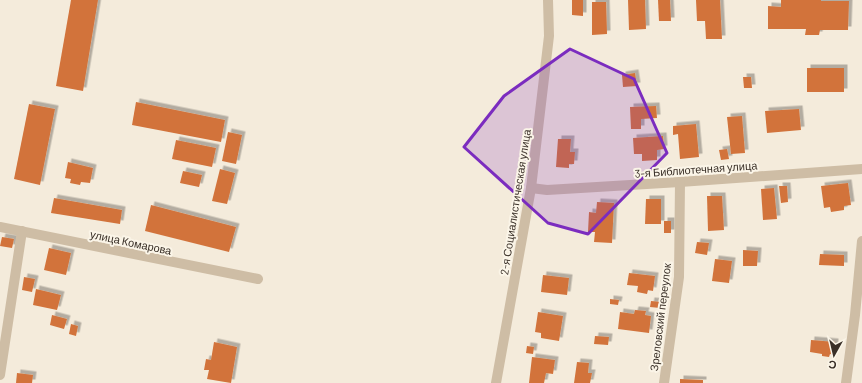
<svg xmlns="http://www.w3.org/2000/svg" width="862" height="383" font-family="Barlow,sans-serif">
  <style>
    .building { fill: #d2733b; filter: url(#shadow) }
    .lines { fill: none; stroke-linecap: round; stroke-linejoin: round }
    .minor { stroke: #cebda5; stroke-width: 10 }
    .marked { fill: #7b2cbf; fill-opacity: 0.2; stroke: #7b2cbf; stroke-width: 3; stroke-linejoin: round }
    .labels { text-anchor: middle; dominant-baseline: central; stroke-width: 4; stroke-linejoin: round; paint-order: stroke }
    .street-label { font-size: 11px; fill: #392f27; stroke: #fbf5e8 }
  </style>
  <defs>
    <filter id="shadow"><feDropShadow dx="3.5" dy="-3.5" stdDeviation="0" flood-color="#0004"/></filter>
  </defs>
  <rect width="100%" height="100%" fill="#f4ebdb"/>
  <!-- building -->
  <g class="building">
    <path d="M71 0H98L83 91 56 86Z"/>
    <path d="M572 0H583V16L572 15Z"/>
    <path d="M628 0H645L646 29 629 30Z"/>
    <path d="M658 0H670L671 21H659Z"/>
    <path d="M696 0H720L722 39H706L705 21H697Z"/>
    <path d="M781 0H821V1H849L848 30H820L819 35H805L806 29H768V6L781 7Z"/>
    <path d="M592 2H606L607 34 592 35Z"/>
    <rect x="807" y="68" width="37" height="24"/>
    <path d="M635 73 637 86 623 87 622 75Z"/>
    <path d="M743 77H751L752 88H744Z"/>
    <path d="M136 102 225 120 221 142 132 125Z"/>
    <path d="M29 104 55 109 40 185 14 179Z"/>
    <path d="M656 106 657 118 641 119V129H631L630 107Z"/>
    <path d="M799 109 801 130 767 133 765 111Z"/>
    <path d="M742 116 745 153 731 154 727 117Z"/>
    <path d="M696 124 699 157 680 159 678 134 673 135V126Z"/>
    <path d="M228 132 242 135 236 164 222 161Z"/>
    <path d="M663 136 664 149 657 150V160L642 161V154H634L633 138Z"/>
    <path d="M558 139H571L570 152H575L574 164H569V168L556 167Z"/>
    <path d="M176 140 216 148 212 167 172 159Z"/>
    <path d="M727 149 729 159 721 160 719 150Z"/>
    <path d="M68 162 93 168 90 183 81 182 80 185 70 183 71 179 65 178Z"/>
    <path d="M220 169 235 173 227 204 212 201Z"/>
    <path d="M183 171 202 175 199 187 180 183Z"/>
    <path d="M848 183 851 205 844 206V210L831 212 830 207 824 208 821 186Z"/>
    <path d="M779 186H787L788 202 781 203Z"/>
    <path d="M774 188 777 219 763 220 761 189Z"/>
    <path d="M707 196H722L724 230 708 231Z"/>
    <path d="M54 198 122 210 120 224 51 213Z"/>
    <path d="M646 199H661V224H645Z"/>
    <path d="M597 202 614 203 612 243 594 242 595 232H588L589 212 596 213Z"/>
    <path d="M151 205 236 227 229 252 145 231Z"/>
    <rect x="664" y="221" width="7" height="12"/>
    <path d="M2 237 14 239 12 248 0 246Z"/>
    <path d="M697 242 709 243 707 255 695 253Z"/>
    <path d="M49 248 71 253 66 275 44 270Z"/>
    <path d="M743 250 758 251 757 266H743Z"/>
    <path d="M820 254 844 255V266L819 265Z"/>
    <path d="M715 259 732 261 729 283 712 281Z"/>
    <path d="M629 273 655 276 653 291 648 290 647 294 637 292 638 286 627 285Z"/>
    <path d="M543 275 569 278 567 295 541 292Z"/>
    <path d="M24 277 35 279 32 292 22 290Z"/>
    <path d="M36 289 61 295 57 310 33 305Z"/>
    <path d="M610 299 619 300 618 305 610 304Z"/>
    <path d="M651 301 661 302 660 308 650 307Z"/>
    <path d="M635 310 646 311 645 315 651 316 649 333 618 329 620 312 634 314Z"/>
    <path d="M538 312 563 316 559 341 541 338V333L535 332Z"/>
    <path d="M52 315 67 319 64 329 50 325Z"/>
    <path d="M71 324 78 326 76 336 69 334Z"/>
    <path d="M595 336 609 337 608 345 594 344Z"/>
    <path d="M811 340 835 342 834 355 830 354 829 357 822 356V354L810 352Z"/>
    <path d="M214 342 237 347 231 383 207 379 209 370H204L206 359 211 360Z"/>
    <path d="M527 346 534 347 533 354 526 353Z"/>
    <path d="M532 357 555 360 553 374 546 373 544 383H529Z"/>
    <path d="M577 362 589 363 588 373H592L590 383H574Z"/>
    <path d="M17 373 33 375 32 383H16Z"/>
    <path d="M680 379 703 380V383H680Z"/>
  </g>
  <g class="lines">
    <!-- minor -->
    <g class="minor">
      <path d="M531 188 547 190 680 182 862 169"/>
      <path d="M0 227 258 279"/>
      <path d="M0 375 22 231"/>
      <path d="M496 383 531 188 549 36 548 0"/>
      <path d="M664 383 679 277 680 182"/>
      <path d="M846 383 855 315 862 241"/>
    </g>
  </g>
  <!-- marked area -->
  <path class="marked" d="M570 49 634 79 667 153 588 234 548 223 464 147 504 96Z"/>
  <g class="labels">
    <!-- street labels -->
    <g class="street-label">
      <text transform="translate(696 169) rotate(-4)">3-я Библиотечная улица</text>
      <text transform="translate(515 202) rotate(-81)">2-я Социалистическая улица</text>
      <text transform="translate(131 242) rotate(12)">улица Комарова</text>
      <text transform="translate(660 317) rotate(-83)">Зреловский переулок</text>
    </g>
  </g>
  <!-- north arrow -->
  <g transform="translate(834 355) rotate(188)" stroke="#fbf5e8" stroke-width="3" paint-order="stroke">
  <path d="M0-3L7 15L0 10L-7 15Z" fill="#392f27"/>
  <text y="-6" font-size="11" font-weight="bold" text-anchor="middle" fill="#392f27">С</text>
  </g>
</svg>
